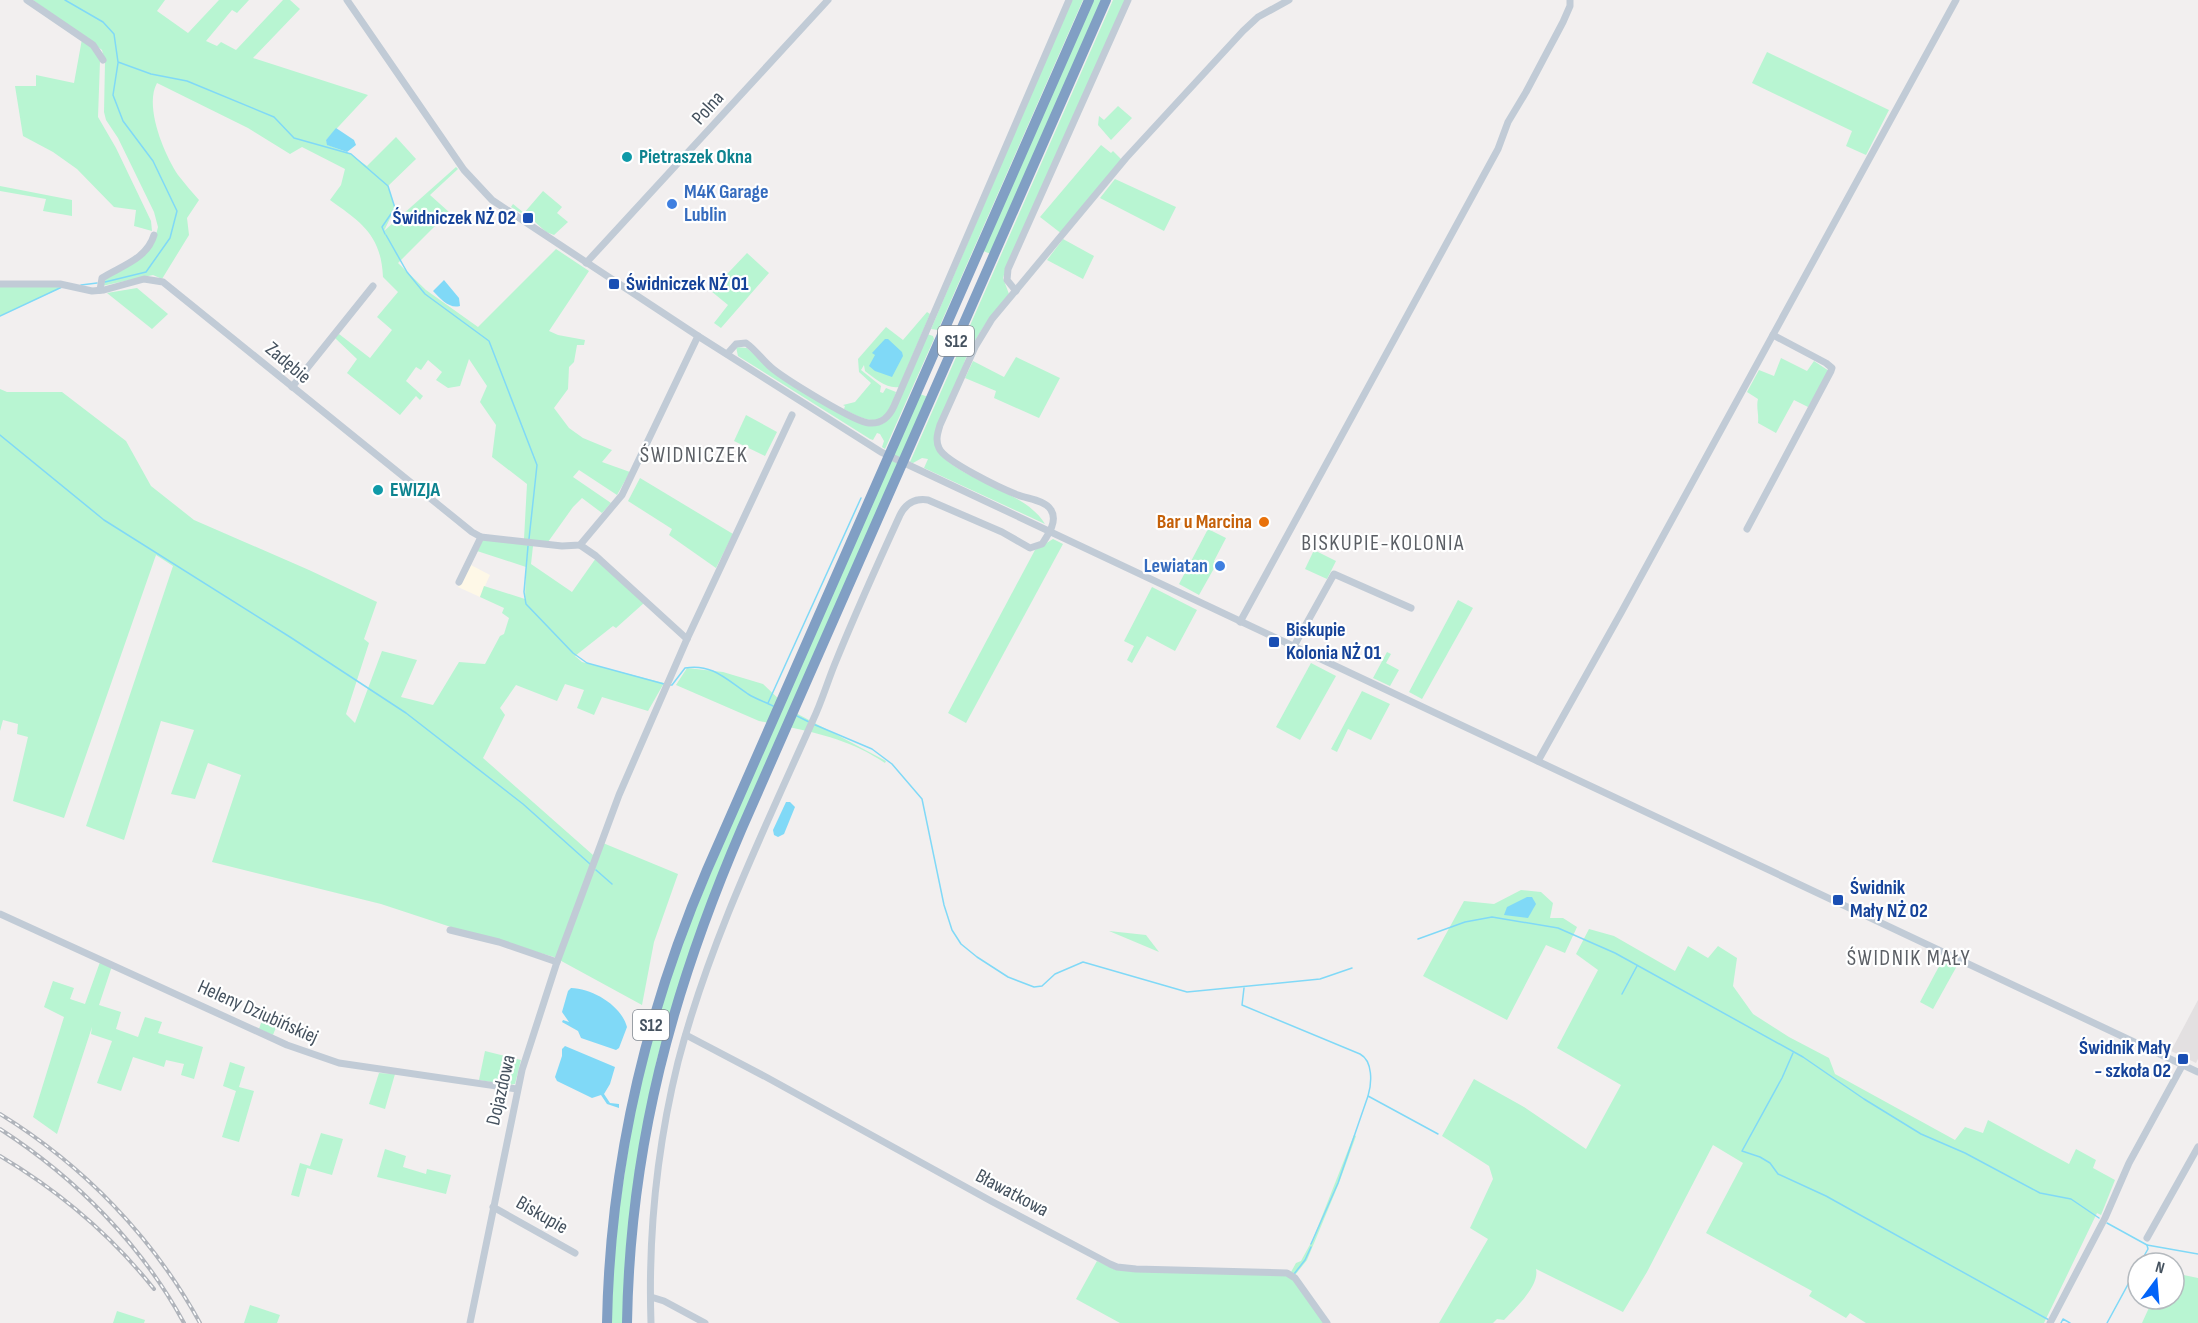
<svg xmlns="http://www.w3.org/2000/svg" width="2198" height="1323" font-family="'Sofia Sans Condensed',sans-serif">
  <style>
    .commercial { fill: #fef8e7 }
    .education { fill: #e3e0e1 }
    .green { fill: #b8f5d2 }
    .water { fill: #80d9f7 }
    .lines { fill: none; stroke-linecap: round; stroke-linejoin: round }
    .stream { stroke: #80d9f7; stroke-width: 1.5 }
    .minor { stroke: #c1cbd6; stroke-width: 7 }
    .highway { stroke: #819fc4; stroke-width: 10 }
    .rail-casing { stroke: #b0b4bb; stroke-width: 4 }
    .rail { stroke: #fff; stroke-width: 1.5; stroke-dasharray: 4.5; stroke-linecap: butt }
    .culture-dot { fill: #0f9aa8; stroke: #fff; stroke-width: 2 }
    .shop-dot { fill: #3f7fe0; stroke: #fff; stroke-width: 2 }
    .transit-dot { fill: #1a4fb4; stroke: #fff; stroke-width: 2 }
    .food-dot { fill: #e8710a; stroke: #fff; stroke-width: 2 }
    .labels { text-anchor: middle; dominant-baseline: central; stroke-width: 4.5; stroke-linejoin: round; paint-order: stroke }
    .shield { fill: #fff; stroke: #7d868f; stroke-width: 1.5 }
    .shield-label { font-size: 18px; font-weight: bold; fill: #45525f }
    .street-label { font-size: 20px; fill: #45525f; stroke: #fff }
    .culture-label { font-size: 20px; font-weight: bold; fill: #0d838f; stroke: #fff; text-anchor: start }
    .shop-label { font-size: 20px; font-weight: bold; fill: #366cbe; stroke: #fff; text-anchor: start }
    .transit-label { font-size: 20px; font-weight: bold; fill: #164399; stroke: #fff; text-anchor: start }
    .food-label { font-size: 20px; font-weight: bold; fill: #c56008; stroke: #fff; text-anchor: end }
    .quarter-label { font-size: 22px; letter-spacing: 1.5px; fill: #5b5f65; stroke: #fff }
  </style>
  <rect width="100%" height="100%" fill="#f2efef"/>
  <!-- commercial -->
  <path class="commercial" d="M469 564 490 575 480 597 458 587Z"/>
  <!-- education -->
  <path class="education" d="M2198 1000V1059L2196 1063 2171 1051Z"/>
  <!-- green -->
  <g class="green">
    <path d="M33 0H165L157 11 188 33 219 0H249L237 13 232 10 206 41 217 46 221 42 236 50 283 0H290L300 9 253 58 368 95 326 140 328 145 347 152 367 166 396 137 416 159 388 186 395 208 384 231 456 167 458 169 430 195 449 212 398 263 426 290 478 327 556 249 589 271 549 331 558 335 585 340 584 345H577L574 362 569 367 568 389 554 408 569 428 583 438 612 450 602 462 630 472 617 495 579 470 573 477 611 503 602 513 582 498 573 507 548 542 524 539 527 484 492 457 496 425 480 402 487 386 469 359 460 386 448 388 436 380 442 372 428 360 421 370 416 367 406 381 423 396 420 400 416 396 400 415 347 373 357 359 335 338 339 334 370 358 392 330 377 317 398 292 383 277C381 235 362 223 330 200L341 185 345 169 302 147 290 154 248 128 157 83C144 106 164 154 178 175 185 184 192 192 199 200L187 218 189 235 162 279 153 275 102 286V281L134 262 155 239 158 227 154 212 118 138 106 120 104 112 105 62 102 50Z"/>
    <path d="M1071 0H1083L938 330 931 329Z"/>
    <path d="M1092 0H1102L991 254 983 251Z"/>
    <path d="M1113 0H1126L1007 265 1003 278 1009 294 984 326 968 352 935 446C952 480 1025 489 1045 524L924 468 928 459 922 458 913 463 910 462Z"/>
    <path d="M82 39 95 50 100 61 98 117 116 148 151 221 152 231 134 226 136 210 114 207 77 169 53 152 23 136 15 86H36V75L74 83Z"/>
    <path d="M1767 52 1889 110 1866 155 1846 146 1852 131 1752 83Z"/>
    <path d="M1118 106 1132 118 1111 140 1098 125 1099 116 1104 120Z"/>
    <path d="M1101 145 1111 153 1113 151 1122 160 1062 234 1040 217Z"/>
    <path d="M1115 179 1176 207 1164 231 1100 198Z"/>
    <path d="M0 186 72 200V216L43 211 46 199 0 191Z"/>
    <path d="M543 191 562 207 557 213 568 222 554 235 546 232 534 221 511 207 513 204 524 213Z"/>
    <path d="M1063 239 1094 256 1083 279 1047 260Z"/>
    <path d="M747 253 769 273 721 328 714 323 728 305 711 291Z"/>
    <path d="M0 286 63 287 0 316Z"/>
    <path d="M137 288 168 314 152 329 107 293Z"/>
    <path d="M927 312 930 314 899 387C887 389 875 379 865 371L864 365 861 370 881 386 880 392 883 393 886 388 896 392C886 427 872 425 844 409L845 406 843 405 855 402 871 383 859 372 858 359 886 327 903 340Z"/>
    <path d="M927 334 933 336 934 339 885 449 882 447 884 441 880 434 877 433 873 440 870 439 738 356 736 347 747 348 767 366 859 423C868 426 875 427 884 423Z"/>
    <path d="M1016 357 1060 378 1039 418 994 398 996 391 965 378 973 361 1004 377Z"/>
    <path d="M1781 358 1807 371 1814 361 1829 371 1808 407 1794 400 1776 433 1758 423C1759 414 1756 407 1758 399L1747 392 1759 370 1774 376Z"/>
    <path d="M0 389 7 392H62L126 441 151 486 194 520 309 570 377 602 364 639 369 643 346 714 355 723 382 651 417 660 401 697 433 705 459 662 485 664 500 636 504 634 509 618 502 613 504 608 480 597 484 586 525 599 526 567 477 551 481 541 485 539 533 546 531 564 572 592 596 558 644 603 616 628 613 626 575 656 582 662 664 683 648 711 602 697 594 715 577 708 584 690 565 684 557 701 516 685 500 708 505 715 483 758 593 855 603 843 678 874 654 942 642 1005 554 957 460 930 381 904 212 862 241 775 208 763 195 799 171 794 194 730 161 721 124 840 86 826 173 566 156 555 64 818 13 801 28 737 17 734 18 724 3 720 0 731Z"/>
    <path d="M920 394 928 397 794 712 886 761 885 763C852 741 822 734 784 726 739 836 686 948 656 1063L623 1323H611L615 1237 636 1097 678 951 774 724 759 721 676 685 687 668 723 672 763 684 783 703Z"/>
    <path d="M746 415 777 432 765 456 734 441Z"/>
    <path d="M640 478 733 534 716 568 669 535 672 529 628 501Z"/>
    <path d="M1208 529 1226 538 1214 561 1217 563 1199 595 1179 584Z"/>
    <path d="M1053 539 1063 544 966 723 948 713 1035 550Z"/>
    <path d="M1314 550 1336 561 1327 579 1305 569Z"/>
    <path d="M1152 587 1197 610 1175 651 1147 636 1132 663 1127 660 1134 646 1124 641Z"/>
    <path d="M1458 600 1473 608 1422 699 1409 692Z"/>
    <path d="M1387 652 1391 654 1386 663 1399 670 1390 686 1373 678Z"/>
    <path d="M1311 663 1336 676 1300 740 1276 727Z"/>
    <path d="M1362 691 1390 704 1371 740 1348 729 1337 752 1331 749Z"/>
    <path d="M1521 890 1541 892 1553 903 1550 918H1563L1577 927 1565 953 1546 945 1507 1020 1423 976 1464 901 1494 904Z"/>
    <path d="M1589 929 1614 936 1675 971 1688 946 1708 958 1718 946 1737 958 1733 986 1753 1014 1789 1037 1829 1058 1835 1074 1955 1140 1965 1127 1983 1133 1988 1120 2069 1164 2076 1149 2096 1160 2093 1168 2115 1180 2101 1215 2097 1213 2044 1323H1866L1850 1313 1846 1318 1809 1296 1812 1291 1706 1233 1743 1163 1713 1145 1647 1272 1623 1312 1536 1269C1540 1286 1515 1308 1504 1320L1497 1319 1493 1323H1439L1488 1239 1470 1228 1493 1179 1489 1166 1442 1136 1474 1079 1524 1107 1586 1149 1621 1085 1557 1048 1598 970 1576 954Z"/>
    <path d="M1109 931 1146 935 1159 952Z"/>
    <path d="M1944 957 1958 964 1933 1009 1920 1002Z"/>
    <path d="M100 962 112 966 99 1005 121 1012 116 1029 138 1037 145 1017 162 1022 158 1033 203 1047 194 1079 181 1075 184 1064 166 1060 164 1067 133 1057 121 1091 97 1083 112 1041 91 1034 92 1027 57 1134 33 1117 64 1017 44 1007 53 981 74 988 70 999 85 1004Z"/>
    <path d="M264 1014 278 1022 273 1035 259 1029Z"/>
    <path d="M485 1051 521 1060 515 1084 509 1085 479 1080Z"/>
    <path d="M230 1062 245 1067 239 1087 254 1091 239 1142 222 1137 236 1091 223 1086Z"/>
    <path d="M379 1073 395 1074 385 1109 369 1104Z"/>
    <path d="M321 1133 343 1139 332 1175 307 1168 299 1197 291 1195 300 1163 310 1166Z"/>
    <path d="M1354 1135 1356 1136 1339 1183 1307 1260 1295 1275 1291 1272 1296 1263 1301 1261 1313 1239Z"/>
    <path d="M385 1149 406 1156 403 1167 426 1174 427 1169 451 1175 446 1194 377 1177Z"/>
    <path d="M1097 1261 1116 1270 1290 1274 1326 1323H1120L1076 1299Z"/>
    <path d="M2174 1273 2198 1278V1323H2142L2153 1299H2174Z"/>
    <path d="M250 1305 280 1315 277 1323H244Z"/>
    <path d="M117 1311 145 1320 144 1323H113Z"/>
  </g>
  <!-- water -->
  <g class="water">
    <path d="M336 128 354 140 356 145 347 152 327 145 326 140Z"/>
    <path d="M444 280 459 298 460 306C449 309 441 299 433 291Z"/>
    <path d="M885 339H888L902 352 903 356 892 377 875 371 869 366 875 355 872 353Z"/>
    <path d="M786 802H790L795 807 784 834 778 837 774 835 773 830Z"/>
    <path d="M1527 897H1532L1536 904 1528 918 1504 915 1507 907Z"/>
    <path d="M571 988C593 989 621 1005 627 1027L619 1048 616 1050 581 1038 578 1031 562 1022 563 1020 569 1022 562 1012 568 991Z"/>
    <path d="M565 1046 615 1067 610 1084 604 1094 610 1103 619 1104V1108L607 1104 601 1095 592 1098 557 1081 555 1077 562 1056V1049Z"/>
  </g>
  <g class="lines">
    <!-- stream -->
    <g class="stream">
      <path d="M65 0 103 22 114 34 118 62 151 74 187 81 274 117 294 138 351 154 388 186 395 208 382 227 385 234"/>
      <path d="M386 235 407 272 425 294 489 341 537 465 529 539"/>
      <path d="M105 282 146 272 170 238 177 211 153 161 123 121 113 95 118 63"/>
      <path d="M81 285 97 283"/>
      <path d="M0 316 62 287"/>
      <path d="M0 435 104 520 290 637 406 713 523 804 590 864"/>
      <path d="M528 546 524 592 526 604 573 653 587 663 664 684"/>
      <path d="M669 685H672L685 668C712 663 727 680 748 694 756 699 765 702 773 706"/>
      <path d="M768 703 861 498"/>
      <path d="M797 716 809 722"/>
      <path d="M813 724 872 749 892 764 922 799 944 905 952 930 961 944 977 957 1008 977 1034 987 1042 986 1055 974 1083 962 1187 992 1320 979 1352 968"/>
      <path d="M596 870 612 884"/>
      <path d="M1418 939 1465 922 1492 917 1558 928 1615 953 1803 1057 1864 1099 1921 1134 1965 1153 2040 1193 2071 1199 2099 1218"/>
      <path d="M1244 988 1242 1005 1360 1054C1373 1061 1372 1083 1368 1096L1338 1183 1311 1244"/>
      <path d="M1622 994 1637 966"/>
      <path d="M1793 1053 1782 1078 1742 1151 1760 1157 1770 1163 1778 1174 1826 1196 2049 1320"/>
      <path d="M1368 1096 1438 1134"/>
      <path d="M2107 1223 2147 1245"/>
      <path d="M2140 1263 2148 1249 2147 1245 2198 1254"/>
      <path d="M1294 1274 1305 1260 1311 1247"/>
      <path d="M2061 1323 2063 1319 2070 1323"/>
      <path d="M2107 1323 2138 1266"/>
    </g>
    <!-- minor -->
    <g class="minor">
      <path d="M27 0 93 45 103 60"/>
      <path d="M347 0 464 170 492 200 698 336 881 452 2198 1072"/>
      <path d="M586 263 828 0"/>
      <path d="M0 284H60L92 291 104 290 144 279 163 282 472 532 481 537 562 546 580 545 622 495 698 336"/>
      <path d="M100 290 102 278C121 266 147 259 154 235"/>
      <path d="M1016 291 1007 280 1008 269 1128 0"/>
      <path d="M727 354 736 344 746 343C756 350 763 361 773 369 787 380 854 422 869 423 882 424 889 417 894 406L1069 0"/>
      <path d="M292 387 373 286"/>
      <path d="M1747 529 1831 371 1832 368 1826 363 1773 335"/>
      <path d="M580 545 596 556 687 639"/>
      <path d="M459 582 481 537"/>
      <path d="M1240 622 1498 149 1508 122 1526 92 1563 22 1570 6V0"/>
      <path d="M1294 646 1334 574 1411 608"/>
      <path d="M1538 761 1622 611 1956 0"/>
      <path d="M0 914 287 1045 339 1063 517 1089"/>
      <path d="M450 930 499 942 557 962"/>
      <path d="M686 1035 766 1077 991 1201 1110 1264 1117 1267 1136 1269 1287 1273 1295 1278 1327 1323"/>
      <path d="M493 1207 575 1253"/>
      <path d="M2147 1238 2198 1147"/>
      <path d="M651 1297 664 1301 705 1323"/>
      <path d="M470 1323 522 1070 557 962 619 795 687 639 792 415"/>
      <path d="M651 1323C648 1236 657 1147 678 1062 709 943 763 832 813 720 822 701 828 680 836 661 856 612 878 563 900 515 906 503 915 498 928 500L1002 532 1030 548 1042 544C1048 535 1058 521 1051 510 1045 500 1028 499 1018 495 1002 489 944 461 939 448 935 440 938 432 940 425L975 347 992 319 1126 158 1243 31 1258 17 1289 0"/>
      <path d="M2050 1323 2105 1218 2129 1163 2183 1064"/>
    </g>
    <!-- highway -->
    <g class="highway">
      <path d="M607 1323C610 1165 645 1015 707 870L1089 0"/>
      <path d="M627 1323C630 1145 672 991 742 828L1106 0"/>
    </g>
    <!-- rail casing -->
    <g class="rail-casing">
      <g id="rail">
        <path d="M0 1114C83 1165 153 1237 200 1323"/>
        <path d="M0 1129C76 1178 141 1244 184 1323"/>
        <path d="M0 1156C59 1191 111 1235 154 1289"/>
      </g>
    </g>
    <!-- rail -->
    <use href="#rail" class="rail"/>
  </g>
  <!-- markers -->
  <g class="culture-dot">
    <circle cx="627" cy="157" r="6"/>
    <circle cx="378" cy="490" r="6"/>
  </g>
  <g class="shop-dot">
    <circle cx="672" cy="204" r="6"/>
    <circle cx="1220" cy="566" r="6"/>
  </g>
  <g class="transit-dot">
    <rect x="522" y="212" width="12" height="12" rx="3"/>
    <rect x="608" y="278" width="12" height="12" rx="3"/>
    <rect x="1268" y="636" width="12" height="12" rx="3"/>
    <rect x="1832" y="894" width="12" height="12" rx="3"/>
    <rect x="2177" y="1053" width="12" height="12" rx="3"/>
  </g>
  <circle class="food-dot" cx="1264" cy="522" r="6"/>
  <g class="labels">
    <!-- shield labels -->
    <g class="shield">
      <rect x="938" y="326" width="36" height="30" rx="4.5"/>
      <rect x="633" y="1010" width="36" height="30" rx="4.5"/>
    </g>
    <g class="shield-label">
      <text x="956" y="341">S12</text>
      <text x="651" y="1025">S12</text>
    </g>
    <!-- street labels -->
    <g class="street-label">
      <text transform="translate(708 108) rotate(-48)">Polna</text>
      <text transform="translate(288 363) rotate(40)">Zadębie</text>
      <text transform="translate(258 1012) rotate(24)">Heleny Dziubińskiej</text>
      <text transform="translate(501 1090) rotate(-77)">Dojazdowa</text>
      <text transform="translate(1012 1193) rotate(28)">Bławatkowa</text>
      <text transform="translate(542 1215) rotate(30)">Biskupie</text>
    </g>
    <!-- culture labels -->
    <g class="culture-label">
      <text x="639" y="157">Pietraszek Okna</text>
      <text x="390" y="490">EWIZJA</text>
    </g>
    <!-- shop labels -->
    <g class="shop-label">
      <text x="684" y="192">M4K Garage<tspan x="684" dy="23">Lublin</tspan></text>
      <text x="1208" y="566" text-anchor="end">Lewiatan</text>
    </g>
    <!-- transit labels -->
    <g class="transit-label">
      <text x="516" y="218" text-anchor="end">Świdniczek NŻ 02</text>
      <text x="626" y="284">Świdniczek NŻ 01</text>
      <text x="1286" y="630">Biskupie<tspan x="1286" dy="23">Kolonia NŻ 01</tspan></text>
      <text x="1850" y="888">Świdnik<tspan x="1850" dy="23">Mały NŻ 02</tspan></text>
      <text x="2171" y="1048" text-anchor="end">Świdnik Mały<tspan x="2171" dy="23">- szkoła 02</tspan></text>
    </g>
    <!-- food labels -->
    <g class="food-label">
      <text x="1252" y="522">Bar u Marcina</text>
    </g>
    <!-- quarter labels -->
    <g class="quarter-label">
      <text x="694" y="455">ŚWIDNICZEK</text>
      <text x="1383" y="543">BISKUPIE-KOLONIA</text>
      <text x="1909" y="958">ŚWIDNIK MAŁY</text>
    </g>
  </g>
  <!-- north arrow -->
  <g transform="translate(2156 1281) rotate(16)"><circle r="28" fill="#ffffff" stroke="#b5babf" stroke-width="1.5"/>
  <path d="M0-4.5L10 22L0 15L-10 22Z" fill="#0364f8"/>
  <text y="-9" font-size="16" font-weight="bold" text-anchor="middle" fill="#45525f">N</text>
  </g>
</svg>
